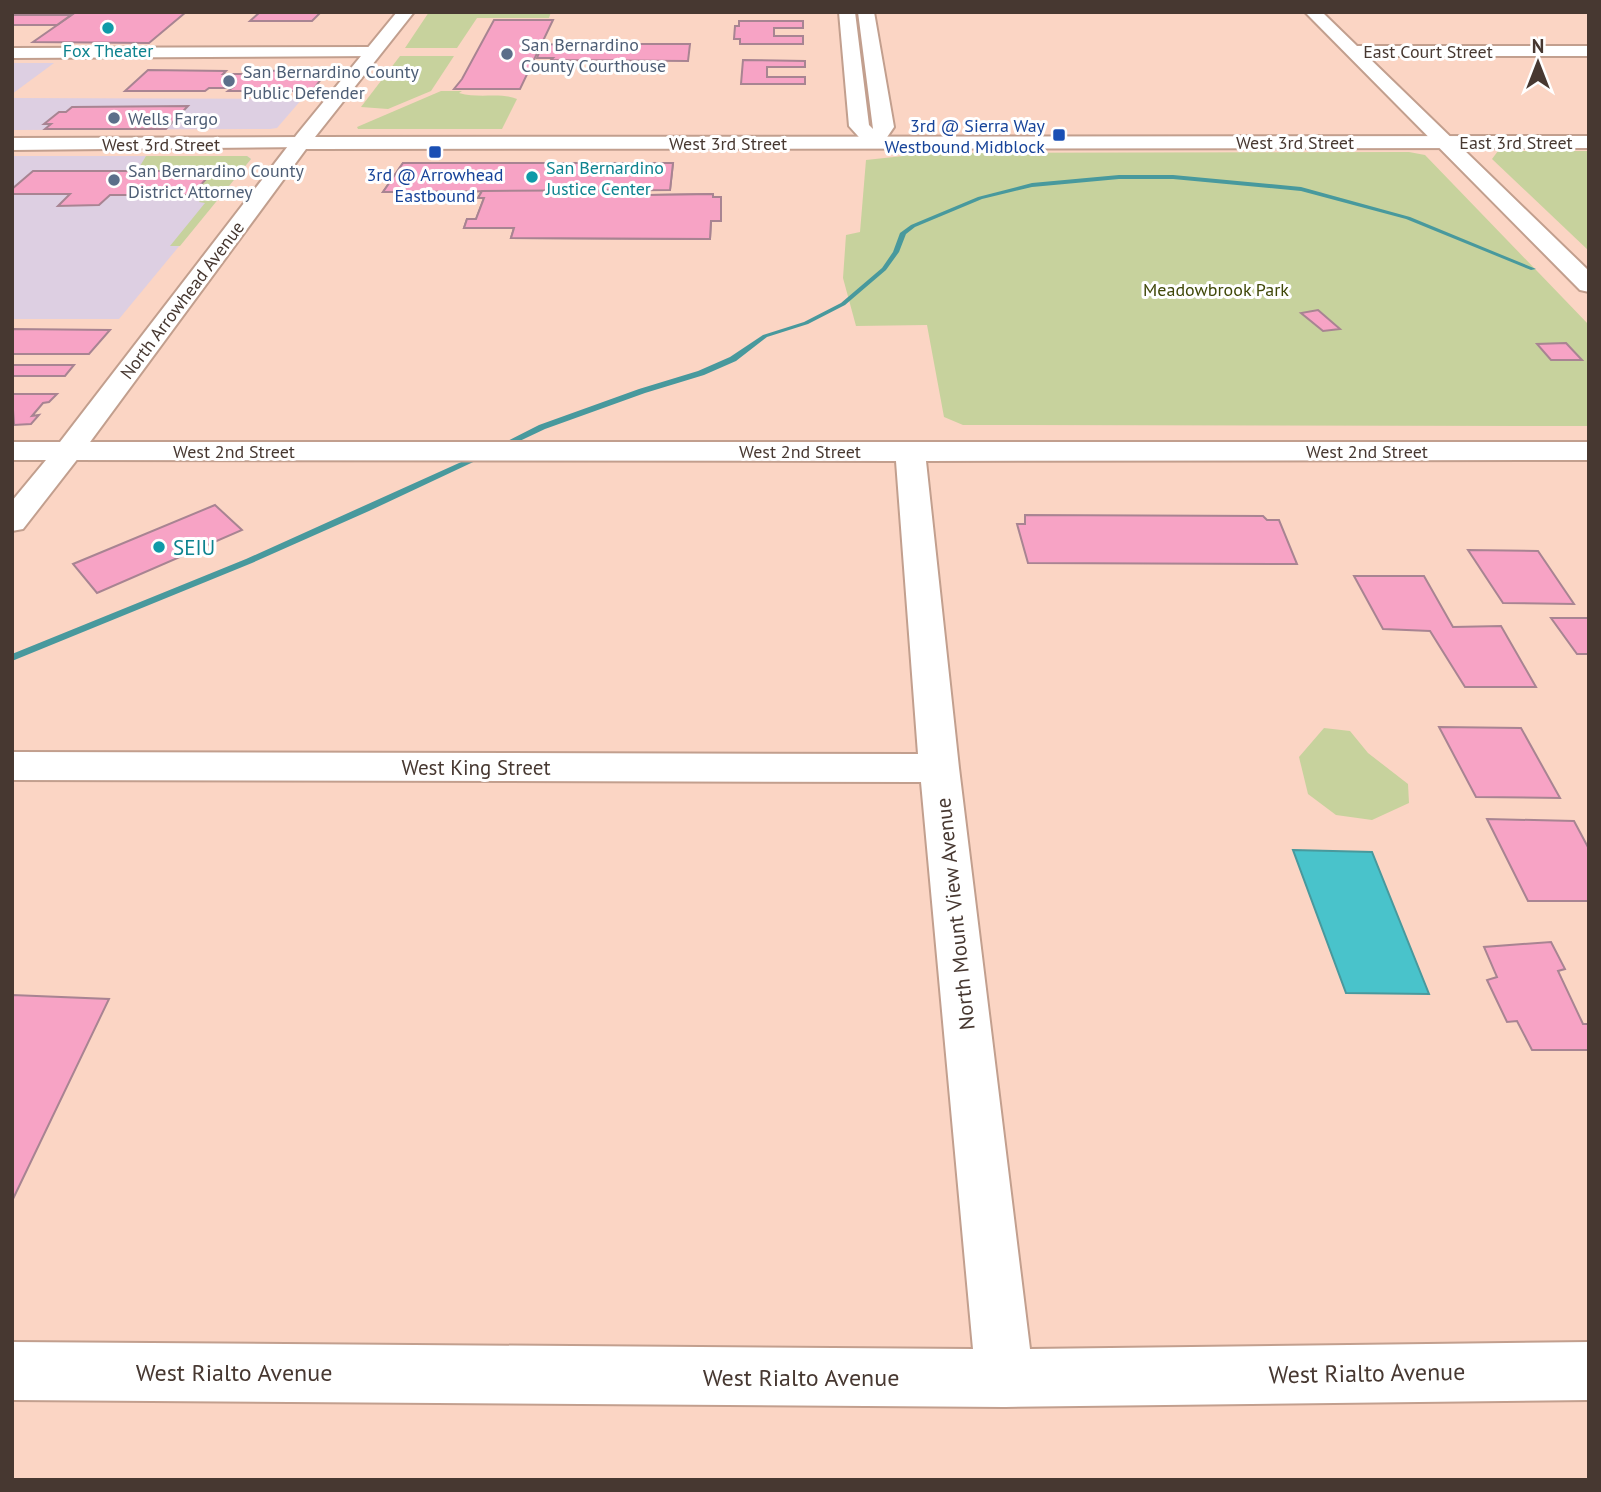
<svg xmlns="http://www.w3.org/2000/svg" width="1601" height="1492" font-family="'PT Sans',sans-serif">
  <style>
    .commercial { fill: #ddcfe2 }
    .green { fill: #c7d29d }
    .water { fill: #49c3cb; stroke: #48999d; stroke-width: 2 }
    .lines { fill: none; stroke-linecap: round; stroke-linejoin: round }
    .stream { fill: #48999d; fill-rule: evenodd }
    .building { fill: #f7a3c5; stroke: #a88492; stroke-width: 2 }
    .minor-casing { stroke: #c29f8e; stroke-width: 4 }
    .major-casing { stroke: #c29f8e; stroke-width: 4 }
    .minor { fill: #fff; fill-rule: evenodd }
    .major { fill: #fff; fill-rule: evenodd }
    .culture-dot { fill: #0f9aa8; stroke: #fff; stroke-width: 2.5 }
    .service-dot { fill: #5c6f8a; stroke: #fff; stroke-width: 2.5 }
    .transit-dot { fill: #1a4fb4; stroke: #fff; stroke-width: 2.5 }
    .labels { text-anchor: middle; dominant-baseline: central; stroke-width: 6; stroke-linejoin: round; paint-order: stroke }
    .far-service-label { font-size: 18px; fill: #4e5e75; stroke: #fff; text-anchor: start }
    .far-culture-label { font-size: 18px; fill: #0d838f; stroke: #fff }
    .far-street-label { font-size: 18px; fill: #473831; stroke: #fff }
    .far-transit-label { font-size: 18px; fill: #164399; stroke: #fff; text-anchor: end }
    .far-park-label { font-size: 18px; fill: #404809; stroke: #fff }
    .culture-label { font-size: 21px; fill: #0d838f; stroke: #fff; text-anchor: start }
    .street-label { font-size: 21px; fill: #473831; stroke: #fff }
    .near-street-label { font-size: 24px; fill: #473831; stroke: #fff }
  </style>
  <rect width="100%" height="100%" fill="#fbd5c4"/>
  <!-- commercial -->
  <g class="commercial">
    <path d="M12 63H54L12 94Z"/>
    <path d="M12 98 302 99 277 128 270 129 12 130Z"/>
    <path d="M12 156H247L251 159 119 319H12Z"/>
  </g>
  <!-- green -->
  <g class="green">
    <path d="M429 12H551L549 18H477L457 48H405Z"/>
    <path d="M400 56H454L431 91 388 109 361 107Z"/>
    <path d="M441 91H462L459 93C480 99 500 92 517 99L502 129H358L357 127Z"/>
    <path d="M1498 151H1589V251L1492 159Z"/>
    <path d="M1409 152 1425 155 1589 325V426L963 425 944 417 927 325 856 326 843 278 846 235 860 232 866 160 903 156 911 153Z"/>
    <path d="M146 156H247L251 159 180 246H170L205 203 199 202 202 198 192 195 212 171H137Z"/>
    <path d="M1324 728 1350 731 1368 753 1408 784 1409 803 1372 820 1336 815 1308 794 1299 757Z"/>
  </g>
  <!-- water -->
  <path class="water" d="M1293 850 1372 852 1429 994 1346 993Z"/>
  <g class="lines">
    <!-- stream -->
    <g class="stream">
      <path d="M1119 175H1173L1301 187 1410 217 1536 269 1531 270 1406 219 1301 191 1173 179H1119L1032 187 982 199 915 227 906 234 899 252 886 270 845 305 808 324 767 337 736 361 704 375 645 393 545 429 503 449H497L496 447 539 425 639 389 698 371 730 357 763 335 804 322 841 303 882 268 893 252 900 233 911 225 978 197 1032 183Z"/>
      <path d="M479 454H485L486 456 369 511 252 563 12 661V654L246 559Z"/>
    </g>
  </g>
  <!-- building -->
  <g class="building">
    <path d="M19 12H76L71 15H14Z"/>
    <path d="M76 12H186L149 43 33 42Z"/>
    <path d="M260 12H321L312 21H250Z"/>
    <path d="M12 15H71L57 25H12Z"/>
    <path d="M494 20H553L520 89H454L462 79Z"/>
    <path d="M739 21H803V28H774V36H803V44H740V39H734L735 26H739Z"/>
    <path d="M559 44H690L688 61 551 60 553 58H537L542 45Z"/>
    <path d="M743 60 805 61V67H767V77H805V84H741Z"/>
    <path d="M148 70 226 71 223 74H244L247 71 328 70 312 91H228L232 88H209L205 91H125Z"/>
    <path d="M188 106 166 129H45L51 124H44L59 112H66L72 107Z"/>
    <path d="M403 163H673L670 190H649V195L713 194V197H721V221H711L710 239 511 238 514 228H464L467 219H476L484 198H478L482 191 383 192Z"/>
    <path d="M403 163H673L670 190 383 192Z"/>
    <path d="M33 171H213L192 195H110L99 205 58 206 70 194H12V189Z"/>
    <path d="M649 190V195L713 194V197H721V221H711L710 239 511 238 514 228H464L467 219H476L484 198H478L482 191Z"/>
    <path d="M1318 310 1340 329 1323 331 1301 313Z"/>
    <path d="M12 329 110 330 89 354H12Z"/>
    <path d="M1566 343 1582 360H1551L1537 344Z"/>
    <path d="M12 365H74L65 376H12Z"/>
    <path d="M12 394H57L49 402 43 403 32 416 39 415 31 424 14 425Z"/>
    <path d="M215 505 242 530 97 593 73 564Z"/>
    <path d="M1025 515 1263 516 1267 520H1279L1297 564 1028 563 1017 524H1025Z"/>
    <path d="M1468 550 1538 551 1574 604 1503 603Z"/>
    <path d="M1354 576H1424L1453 627 1501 626 1536 687H1465L1430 631 1383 629Z"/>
    <path d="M1551 618H1589V654H1577Z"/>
    <path d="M1439 727 1521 728 1560 798 1476 797Z"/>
    <path d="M1487 819 1574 821 1589 849V901H1528Z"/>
    <path d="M1551 942 1565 969 1558 971 1583 1024H1589V1050H1532L1517 1021 1507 1022 1487 980 1497 977 1484 947Z"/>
    <path d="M12 995 109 999 12 1201Z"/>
  </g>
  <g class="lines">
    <!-- minor casing -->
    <g class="minor-casing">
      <g id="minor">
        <path d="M839 12H855L869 125 873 129 858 12H874L894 127 881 146H867L849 126Z"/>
        <path d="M1305 12H1322L1357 46H1589V56H1367L1589 271V292L1580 290Z"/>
        <path d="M372 47 378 48 381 52 378 56 12 58V48Z"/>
        <path d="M302 137 309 139 312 143 309 147 12 150V138Z"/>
        <path d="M69 442H1589V460L926 461 959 768 1030 1349 1589 1342V1400L1005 1407 12 1400V1342L973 1349 921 782 12 780V752L918 754 896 461 69 460 59 457 54 451 59 445Z"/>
      </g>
    </g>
    <!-- major casing -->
    <g class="major-casing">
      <path id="major" d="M397 12H414L315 137 1589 136V148L306 149 79 457 23 529 12 531V501L46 460H12V442H60L298 133Z"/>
    </g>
    <!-- minor -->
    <use href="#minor" class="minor"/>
    <!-- major -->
    <use href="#major" class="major"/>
  </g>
  <!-- markers -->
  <g class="culture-dot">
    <circle cx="108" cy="28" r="7"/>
    <circle cx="532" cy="177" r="7"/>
    <circle cx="159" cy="547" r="7"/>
  </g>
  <g class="service-dot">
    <circle cx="507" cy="54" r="7"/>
    <circle cx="229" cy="81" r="7"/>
    <circle cx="114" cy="118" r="7"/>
    <circle cx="114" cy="180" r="7"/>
  </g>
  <g class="transit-dot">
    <rect x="1052" y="128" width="14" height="14" rx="3.5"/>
    <rect x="428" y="145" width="14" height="14" rx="3.5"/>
  </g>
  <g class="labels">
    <!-- far-service labels -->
    <g class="far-service-label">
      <text x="521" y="44">San Bernardino<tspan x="521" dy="21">County Courthouse</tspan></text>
      <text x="243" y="71">San Bernardino County<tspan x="243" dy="21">Public Defender</tspan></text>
      <text x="128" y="118">Wells Fargo</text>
      <text x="128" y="170">San Bernardino County<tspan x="128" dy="21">District Attorney</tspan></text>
    </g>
    <!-- far-culture labels -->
    <g class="far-culture-label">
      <text x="108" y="50">Fox Theater</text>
      <text x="546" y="167" text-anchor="start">San Bernardino<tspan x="546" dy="21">Justice Center</tspan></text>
    </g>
    <!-- far-street labels -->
    <g class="far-street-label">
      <text x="1428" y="51">East Court Street</text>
      <text x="1295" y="142">West 3rd Street</text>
      <text x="1516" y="142">East 3rd Street</text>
      <text x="728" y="143">West 3rd Street</text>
      <text x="161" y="144">West 3rd Street</text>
      <text transform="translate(182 300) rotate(-53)">North Arrowhead Avenue</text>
      <text x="234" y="451">West 2nd Street</text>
      <text x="800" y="451">West 2nd Street</text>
      <text x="1367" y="451">West 2nd Street</text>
    </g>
    <!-- far-transit labels -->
    <g class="far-transit-label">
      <text x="1045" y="125">3rd @ Sierra Way<tspan x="1045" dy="21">Westbound Midblock</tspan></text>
      <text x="435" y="174" text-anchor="middle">3rd @ Arrowhead<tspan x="435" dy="21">Eastbound</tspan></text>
    </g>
    <!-- far-park labels -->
    <g class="far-park-label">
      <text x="1216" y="289">Meadowbrook Park</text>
    </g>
    <!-- culture labels -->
    <g class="culture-label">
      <text x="173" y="547">SEIU</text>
    </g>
    <!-- street labels -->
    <g class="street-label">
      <text x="476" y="767">West King Street</text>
      <text transform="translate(955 914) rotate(-96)">North Mount View Avenue</text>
    </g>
    <!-- near-street labels -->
    <g class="near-street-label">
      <text x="234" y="1372">West Rialto Avenue</text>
      <text transform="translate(1367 1373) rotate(-1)">West Rialto Avenue</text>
      <text x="801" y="1377">West Rialto Avenue</text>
    </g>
  </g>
  <!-- border -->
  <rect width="1601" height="1492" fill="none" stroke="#473831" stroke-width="28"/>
  <!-- north arrow -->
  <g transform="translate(1538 63)" stroke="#ffffff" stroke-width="5" paint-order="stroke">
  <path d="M0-5L12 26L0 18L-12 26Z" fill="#473831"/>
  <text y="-10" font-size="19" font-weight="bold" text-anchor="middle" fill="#473831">N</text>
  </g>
</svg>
